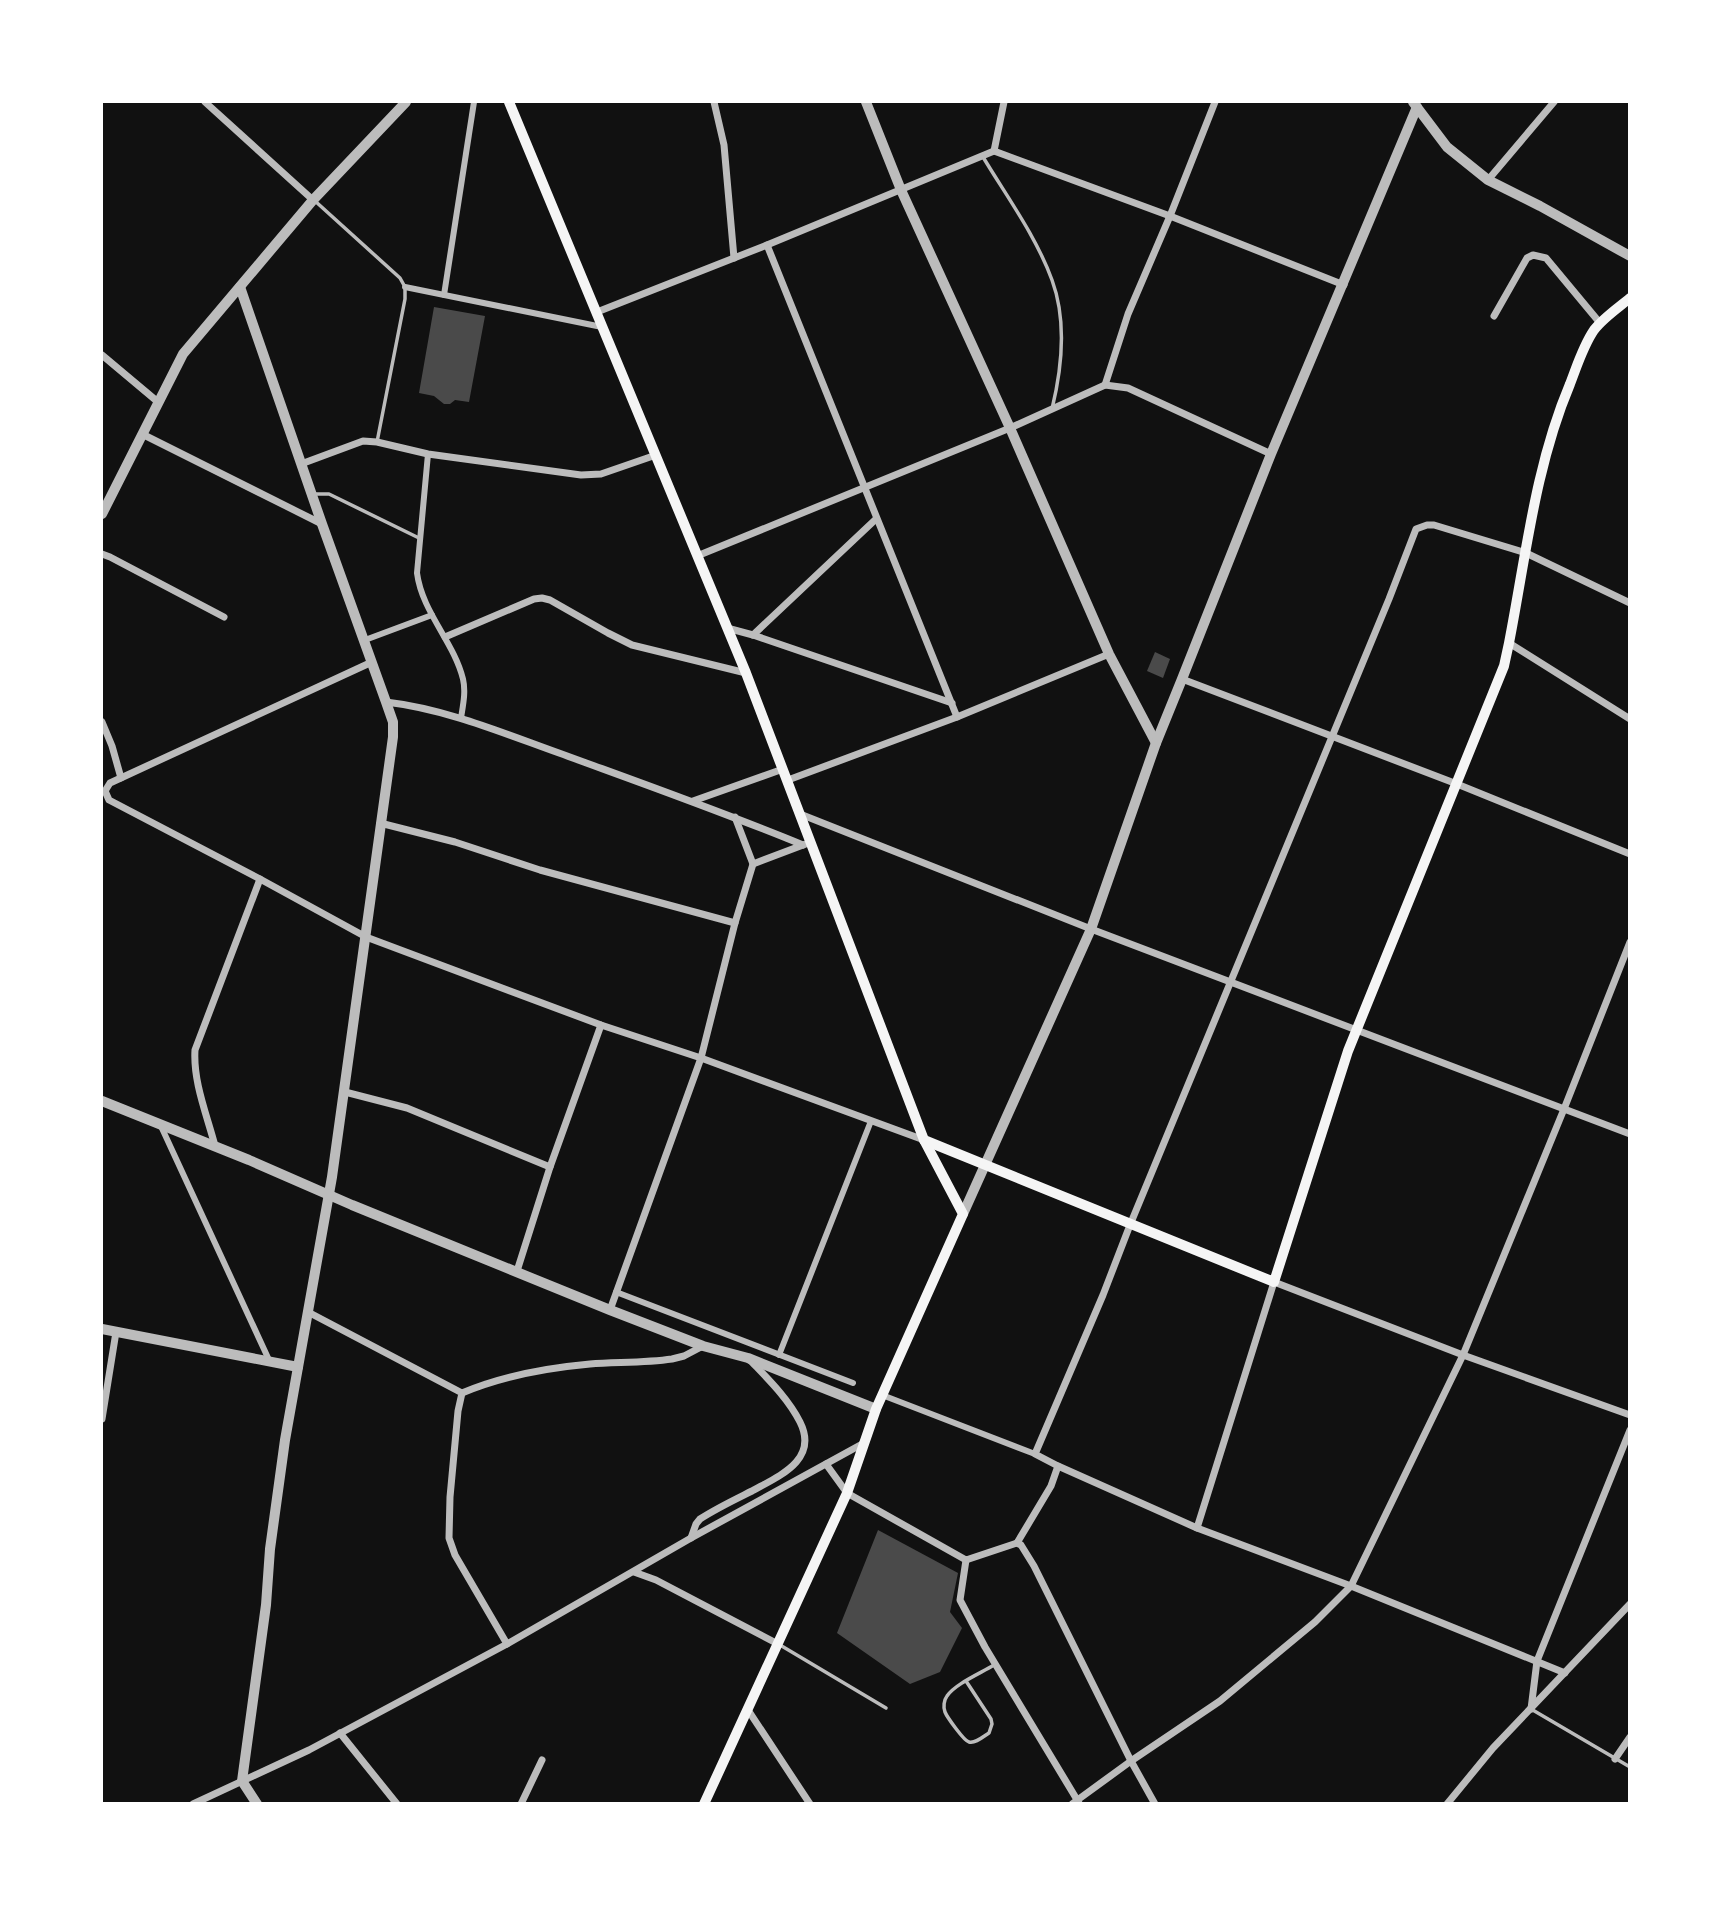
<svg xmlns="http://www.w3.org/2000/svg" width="1731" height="1905" font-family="'DejaVu Sans',sans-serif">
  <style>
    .building { fill: #4a4a4a }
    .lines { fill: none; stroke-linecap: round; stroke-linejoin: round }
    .service { stroke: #bcbcbc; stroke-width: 3.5 }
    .pedestrian { stroke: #bcbcbc; stroke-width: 6 }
    .minor { stroke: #bcbcbc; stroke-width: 7 }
    .tertiary { stroke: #bcbcbc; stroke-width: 10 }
    .secondary { stroke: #f5f5f5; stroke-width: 10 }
  </style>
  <rect width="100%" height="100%" fill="#111"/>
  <!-- building -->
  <g class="building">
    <path d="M434 307 485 316 469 402 455 400 450 404H444L434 396 419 393Z"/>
    <path d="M1155 652 1170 659 1163 678 1147 671Z"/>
    <path d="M878 1530 958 1573 950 1612 962 1628 940 1672 910 1684 837 1633Z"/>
  </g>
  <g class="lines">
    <!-- service -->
    <g class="service">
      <path d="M983 157C1007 197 1036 236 1052 280 1067 321 1062 368 1052 409"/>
      <path d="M315 201 400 278 405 287V299L377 442"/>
      <path d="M314 494H329L421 539"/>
      <path d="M780 1645 886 1708"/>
      <path d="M966 1681 991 1719 992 1724 989 1733C984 1736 975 1744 969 1742 964 1741 947 1717 945 1712 943 1707 944 1700 947 1696 955 1684 981 1673 994 1665"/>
      <path d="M1531 1709 1630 1767"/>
    </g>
    <!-- pedestrian -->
    <g class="pedestrian">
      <path d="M405 287 602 327"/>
      <path d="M444 295 474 102"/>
      <path d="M428 454 417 573C422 612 454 642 463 679 466 692 463 705 461 718"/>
      <path d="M365 640 432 615"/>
      <path d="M160 1124 269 1360"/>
      <path d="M616 1292 853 1383"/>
      <path d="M779 1355 871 1121"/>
      <path d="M882 1395 1035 1454"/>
    </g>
    <!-- minor -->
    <g class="minor">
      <path d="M205 102 313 200"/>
      <path d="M714 102 724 145 734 258"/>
      <path d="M994 151 1170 216 1344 285"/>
      <path d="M1488 180 1554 102"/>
      <path d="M767 245 957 717"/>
      <path d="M597 312 767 245 994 151 1004 102"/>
      <path d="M1494 316 1527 258 1533 255 1546 258 1600 323"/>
      <path d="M102 355 158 402"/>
      <path d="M1105 385 1128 314 1170 216 1215 102"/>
      <path d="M142 434 322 524"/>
      <path d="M301 464 363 441 377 442 428 454 581 475 601 474 656 455"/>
      <path d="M102 554 110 557 224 617"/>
      <path d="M697 556 1010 428 1105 385 1128 388 1271 454"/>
      <path d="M727 628 753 635 952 703"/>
      <path d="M753 635 876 519"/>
      <path d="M445 637 534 599 542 598 550 600 608 633 632 645 746 673"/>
      <path d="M1509 643 1630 719"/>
      <path d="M372 662 110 783 105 791 109 800 260 879 366 937 601 1025 701 1058 924 1140"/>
      <path d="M1182 679 1457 784 1630 854"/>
      <path d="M386 702C446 709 503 733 559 753 641 783 723 812 803 845"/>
      <path d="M102 722 112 746 121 778"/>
      <path d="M788 780 957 717 1109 654"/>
      <path d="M693 801 783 769"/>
      <path d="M800 814 1091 929 1630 1134"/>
      <path d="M735 817 753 864"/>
      <path d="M380 823 455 842 540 870 735 923"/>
      <path d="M345 1092 407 1108 550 1167"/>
      <path d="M215 1146C207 1115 193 1082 195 1050L260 879"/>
      <path d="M517 1271 550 1167 601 1025"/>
      <path d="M610 1310 701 1058 735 923 753 864 811 842"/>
      <path d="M308 1312 462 1393 458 1411 450 1497 449 1538 455 1555 507 1644"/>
      <path d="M462 1393C502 1376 546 1368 590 1364 617 1362 645 1363 672 1359L684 1356 703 1346"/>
      <path d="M102 1419 116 1332"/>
      <path d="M826 1464 847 1493 966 1560 1017 1543 1051 1486 1058 1466"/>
      <path d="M1197 1528 1274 1282 1463 1355 1630 1415"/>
      <path d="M691 1538 696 1524 700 1519C717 1508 734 1500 752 1491 779 1476 819 1460 800 1422 788 1398 767 1378 749 1359"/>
      <path d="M1017 1543 1021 1545 1034 1566 1131 1761 1155 1804"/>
      <path d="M966 1560 960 1600 985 1647 1079 1803"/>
      <path d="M634 1572 656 1580 778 1644"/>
      <path d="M1565 1673 1351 1586 1197 1528 1058 1466 1035 1454 1103 1295 1130 1225 1389 599 1416 529 1427 525H1434L1526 553 1630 603"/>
      <path d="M1531 1709 1537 1661 1630 1430"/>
      <path d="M748 1710 810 1804"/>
      <path d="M340 1733 397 1804"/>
      <path d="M1615 1759 1630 1737"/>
      <path d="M193 1804 309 1750 507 1644 691 1538 864 1443"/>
      <path d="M521 1804 542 1760"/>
      <path d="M1072 1804 1131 1761 1220 1701 1315 1622 1351 1586 1463 1355 1564 1109 1630 942"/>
      <path d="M1447 1804 1493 1748 1630 1604"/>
    </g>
    <!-- tertiary -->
    <g class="tertiary">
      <path d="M866 102 901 190 1010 428 1109 654 1156 743"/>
      <path d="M1413 102 1447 147 1488 180 1540 206 1630 256"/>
      <path d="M240 287 322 524 386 702 393 722V737L332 1177 285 1440 270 1549 266 1605 242 1781 257 1804"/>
      <path d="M102 514 183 354 313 200 406 102"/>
      <path d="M102 1101 249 1160 352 1205 610 1310 703 1346 748 1358 876 1409"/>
      <path d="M963 1214 1091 929 1156 743 1182 679 1271 454 1417 107"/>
      <path d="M102 1329 298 1367"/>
    </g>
    <!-- secondary -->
    <g class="secondary">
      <path d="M509 102 746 673 924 1140 963 1214 876 1409 847 1493 704 1804"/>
      <path d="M924 1140 1274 1282 1348 1051 1504 666 1509 643C1526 556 1535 467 1570 384 1577 366 1583 346 1594 330 1603 318 1618 308 1630 298"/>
    </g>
  </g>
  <!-- border -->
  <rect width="1731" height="1905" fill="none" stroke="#ffffff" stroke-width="206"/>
</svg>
